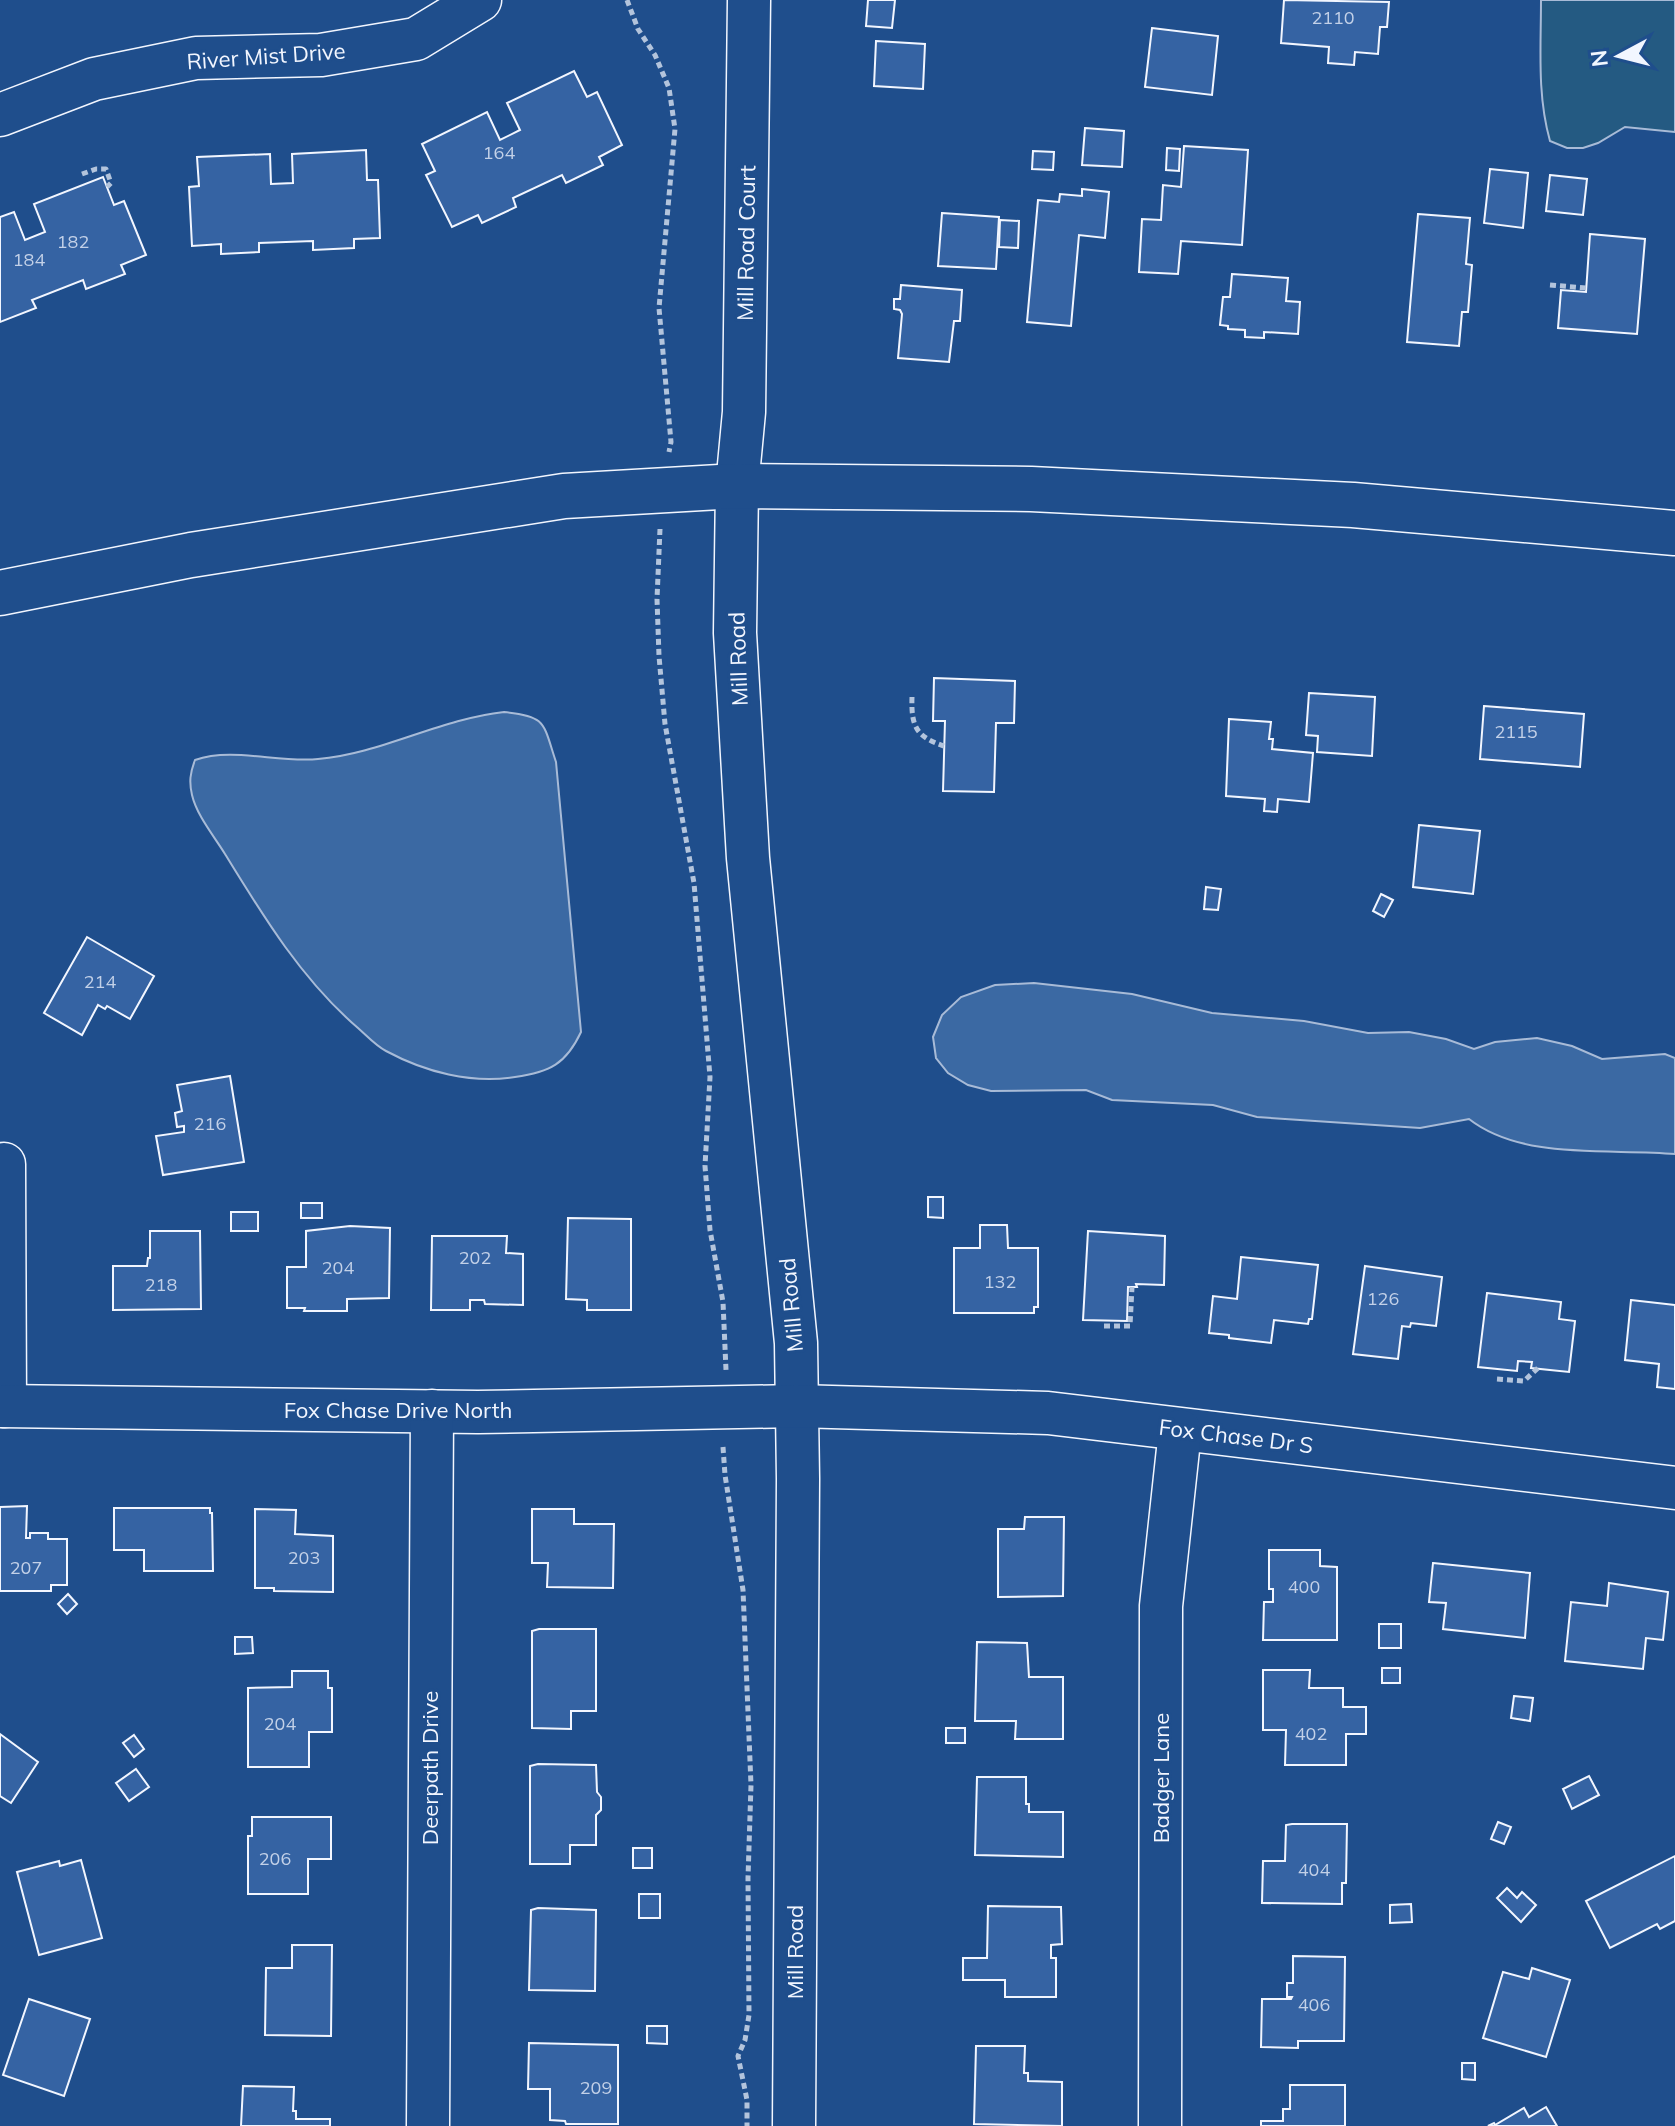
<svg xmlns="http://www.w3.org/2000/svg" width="1675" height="2126" font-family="Mulish,sans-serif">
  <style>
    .green { fill: #245a82; stroke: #a8bbd7; stroke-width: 2 }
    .water { fill: #3b69a3; stroke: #a8bbd7; stroke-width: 2 }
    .building { fill: #3563a3; stroke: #f2f6ff; stroke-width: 2 }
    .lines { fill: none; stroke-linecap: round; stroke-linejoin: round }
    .minor-casing { stroke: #f2f6ff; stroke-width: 45 }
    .major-casing { stroke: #f2f6ff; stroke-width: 47 }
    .path { stroke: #b3c4dc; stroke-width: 5; stroke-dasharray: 6 4; stroke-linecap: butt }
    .minor { stroke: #1f4e8c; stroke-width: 42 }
    .major { stroke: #1f4e8c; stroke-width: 44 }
    .labels { text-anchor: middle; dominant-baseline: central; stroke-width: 6; stroke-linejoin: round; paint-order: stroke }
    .number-label { font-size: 18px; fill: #c3d1e8 }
    .street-label { font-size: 22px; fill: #f2f6ff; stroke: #1f4e8c }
  </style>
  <rect width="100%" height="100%" fill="#1f4e8c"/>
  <!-- green -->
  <path class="green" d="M1541 0H1675V132L1625 127 1598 143 1583 148H1567L1550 141C1537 95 1541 48 1541 0Z"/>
  <!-- water -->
  <g class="water">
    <path d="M504 712C547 716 543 723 556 762L581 1032C566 1064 550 1072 515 1077 471 1084 425 1072 386 1051 376 1046 367 1036 358 1028 302 980 263 916 225 854 214 836 197 816 192 795 189 782 190 773 195 760 232 747 278 763 318 759 380 754 440 719 504 712Z"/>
    <path d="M1034 983 1132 994 1212 1013 1304 1021 1368 1033 1409 1032 1446 1039 1474 1049 1495 1042 1537 1038 1572 1046 1602 1059 1665 1054 1675 1058V1154C1610 1148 1523 1161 1469 1119L1420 1128 1257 1117 1213 1105 1112 1100 1086 1090 991 1091 968 1085 948 1073 936 1058 933 1037 942 1015 961 997 995 985Z"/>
  </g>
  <!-- building -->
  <g class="building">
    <path d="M868 0H895L892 28 866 26Z"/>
    <path d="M1284 0 1389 2 1387 27H1380L1378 54 1355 52 1354 65 1328 63 1329 47 1281 43Z"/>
    <path d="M1152 28 1218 36 1212 95 1145 87Z"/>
    <path d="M876 41 925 44 923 89 874 86Z"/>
    <path d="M574 71 587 97 597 92 622 145 599 157 603 165 566 183 562 175 513 198 516 207 482 223 478 215 452 227 426 175 435 171 422 144 487 112 500 140 520 130 507 103Z"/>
    <path d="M1085 128 1124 131 1122 167 1082 165Z"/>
    <path d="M1184 146 1248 150 1242 245 1181 241 1178 274 1139 272 1142 219 1161 220 1163 185 1181 187Z"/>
    <path d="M1167 148 1180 149 1179 171 1166 170Z"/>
    <path d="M366 150 367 180H378L380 238 354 239V248L313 250V241L259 243V252L221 254V244L192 246 189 187 199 186 197 157 270 154 271 184 293 183 292 154Z"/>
    <path d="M1033 151 1054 152 1053 170 1032 169Z"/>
    <path d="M1490 169 1528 173 1523 228 1484 223Z"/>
    <path d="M1550 175 1587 179 1583 215 1546 211Z"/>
    <path d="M103 177 114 205 124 201 146 255 121 265 125 274 86 289 83 280 32 300 36 308 0 322V217L14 212 25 240 45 232 34 204Z"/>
    <path d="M1082 189 1109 192 1105 238 1079 235 1071 326 1027 322 1038 200 1059 202 1060 194 1082 196Z"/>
    <path d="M942 213 999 217 996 269 938 266Z"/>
    <path d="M1418 214 1470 218 1466 264 1472 265 1468 312H1462L1459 346 1407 342Z"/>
    <path d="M1000 220 1019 221 1018 248 999 247Z"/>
    <path d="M1590 234 1645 239 1637 334 1558 328 1561 290 1586 292Z"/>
    <path d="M1232 274 1288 278 1286 301 1300 302 1298 334 1264 332V338L1245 337V330L1228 329V326L1220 325 1223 297H1230Z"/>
    <path d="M901 285 962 290 960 321H954L949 362 898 358 902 314 900 310 894 309V299H900Z"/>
    <path d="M934 678 1015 681 1014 723H996L994 792 943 791 945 721H933Z"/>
    <path d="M1309 693 1375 697 1372 756 1317 752 1318 736 1306 735Z"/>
    <path d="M1484 706 1584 714 1580 767 1480 759Z"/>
    <path d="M1229 719 1271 722 1269 739H1273L1272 749 1313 753 1309 802 1278 799 1277 812 1264 811 1265 799 1226 796Z"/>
    <path d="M1419 825 1480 831 1473 894 1413 887Z"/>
    <path d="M1206 887 1221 889 1218 910 1204 909Z"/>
    <path d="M1381 894 1393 900 1384 917 1373 911Z"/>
    <path d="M87 937 154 976 130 1019 107 1006 105 1009 98 1005 82 1035 44 1013Z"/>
    <path d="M230 1076 244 1162 163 1175 156 1136 184 1132V1126L177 1127 175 1113 182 1111 177 1085Z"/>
    <path d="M928 1197H943V1218L928 1217Z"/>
    <rect x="301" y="1203" width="21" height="15"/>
    <rect x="231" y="1212" width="27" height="19"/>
    <path d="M568 1218 631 1219V1310H587V1300L566 1299Z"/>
    <path d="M980 1225H1007L1008 1248H1038V1307H1034V1313H954V1248H980Z"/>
    <path d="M350 1226 390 1228 389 1298 347 1299V1311H304L305 1308H287V1267H306V1231Z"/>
    <path d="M150 1231H200L201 1309 113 1310V1266H147L148 1258H150Z"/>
    <path d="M1088 1231 1165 1236 1164 1285 1136 1284 1137 1287H1128L1127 1321 1083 1320Z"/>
    <path d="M432 1236H507L506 1253 523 1254V1305L485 1304 484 1300H470V1310H431Z"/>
    <path d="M1241 1257 1318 1265 1312 1319H1309L1308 1324 1274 1320 1271 1343 1229 1338V1335L1209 1333 1213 1296 1237 1299Z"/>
    <path d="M1365 1266 1442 1277 1436 1326 1411 1323 1410 1327 1402 1326 1398 1359 1353 1354Z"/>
    <path d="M1487 1293 1561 1302 1559 1319 1575 1321 1569 1372 1531 1368 1532 1362 1518 1361 1517 1371 1478 1367Z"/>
    <path d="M1631 1300 1675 1305V1389L1657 1387 1659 1364 1625 1360Z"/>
    <path d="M27 1506 26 1538H30V1533H48V1539H67V1585H51V1591H0V1507Z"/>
    <path d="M114 1508H210V1513H212L213 1571H144V1550H114Z"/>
    <path d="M255 1509 296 1510 295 1534 333 1536V1592L274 1591V1588H255Z"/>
    <path d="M532 1509H574V1524H614L613 1588 547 1587 548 1563H532Z"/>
    <path d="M1025 1517H1064L1063 1596 998 1597V1529H1024Z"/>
    <path d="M1269 1550H1320V1566L1337 1567V1640H1263L1264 1602H1273V1589H1269Z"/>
    <path d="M1433 1563 1530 1573 1525 1638 1443 1629 1446 1603 1429 1602Z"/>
    <path d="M1609 1583 1668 1592 1663 1640 1646 1638 1643 1669 1565 1661 1571 1602 1607 1606Z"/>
    <path d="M68 1594 77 1604 67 1614 58 1604Z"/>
    <rect x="1379" y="1624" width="22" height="24"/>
    <path d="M539 1629H596V1711H571V1729L532 1728V1631Z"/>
    <path d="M235 1637H252L253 1653 235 1654Z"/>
    <path d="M977 1642 1027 1643 1029 1677H1063V1739H1015L1016 1721H975Z"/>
    <rect x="1382" y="1668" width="18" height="15"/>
    <path d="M1263 1670H1310L1309 1688H1343V1707H1366V1734H1346V1765H1285L1286 1730H1263Z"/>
    <path d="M292 1671H328V1688H332V1732H309V1767H248V1688L292 1687Z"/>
    <path d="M1514 1696 1533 1698 1530 1721 1511 1718Z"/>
    <rect x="946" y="1728" width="19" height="15"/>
    <path d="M0 1734 38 1762 11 1803 0 1796Z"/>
    <path d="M134 1735 144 1749 134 1757 123 1743Z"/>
    <path d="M538 1764 596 1765 597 1792 601 1797V1810L596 1815V1845H570V1864H530V1766Z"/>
    <path d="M136 1769 149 1787 129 1801 116 1783Z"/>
    <path d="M1589 1776 1599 1795 1572 1809 1563 1789Z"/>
    <path d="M977 1777H1026V1804H1029V1812H1063V1857L975 1855Z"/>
    <path d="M252 1817H331V1859H308V1894H248V1836H252Z"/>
    <path d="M1498 1822 1511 1827 1504 1844 1491 1839Z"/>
    <path d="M1292 1824H1347L1346 1883H1342V1904L1262 1903 1263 1861H1285L1286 1825Z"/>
    <rect x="633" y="1848" width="19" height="20"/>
    <path d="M1675 1856V1921L1660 1929 1657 1924 1610 1948 1586 1901Z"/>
    <path d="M81 1860 102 1938 39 1955 17 1872 59 1861 60 1866Z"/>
    <path d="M1507 1888 1517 1898 1522 1892 1536 1905 1521 1922 1497 1898Z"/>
    <rect x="639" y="1894" width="21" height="24"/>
    <path d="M1411 1904 1412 1922 1390 1923V1905Z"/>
    <path d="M988 1906 1061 1907 1062 1944 1051 1945V1958H1056V1997H1005V1980H963V1958H987Z"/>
    <path d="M538 1908 596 1910 595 1991 529 1990 531 1910Z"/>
    <path d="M292 1945H332L331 2036 265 2035 266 1968H292Z"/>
    <path d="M1293 1956 1345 1957 1344 2041H1298V2048L1261 2047 1262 1999H1291L1292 1997H1287V1983H1293Z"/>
    <path d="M1532 1968 1570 1980 1546 2057 1483 2038 1503 1972 1529 1979Z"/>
    <path d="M29 1999 90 2019 64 2096 3 2075Z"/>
    <path d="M647 2026H667V2044L647 2043Z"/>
    <path d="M529 2043 618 2045V2124H566L565 2121 550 2120V2089H528Z"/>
    <path d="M976 2046H1025L1024 2073H1028V2081L1062 2082V2126L974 2124Z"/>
    <path d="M1462 2063H1475V2080L1462 2079Z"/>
    <path d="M1290 2085H1345V2126H1261V2121H1283V2109H1290Z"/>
    <path d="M243 2086 294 2087 293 2111H296V2119H330V2126H241Z"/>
    <path d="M1546 2107 1557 2126H1488L1494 2123 1495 2125 1524 2108 1529 2117Z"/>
  </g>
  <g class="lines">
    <!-- minor casing -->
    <g class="minor-casing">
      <g id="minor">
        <path d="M749 0 744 412 737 486 735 633 748 858 796 1343 798 1479 794 2126"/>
        <path d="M0 115 94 79 196 58 321 55 416 39 480 0"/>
        <path d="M4 1164 5 1406"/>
        <path d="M0 1406 478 1412 796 1406 1048 1413 1675 1488"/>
        <path d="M428 2126 432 1411"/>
        <path d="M1160 2126 1161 1606 1180 1431"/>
      </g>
    </g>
    <!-- major casing -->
    <g class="major-casing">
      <path id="major" d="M0 593 191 555 564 496 737 486 1031 489 1353 505 1675 533"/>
    </g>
    <!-- path -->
    <g class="path">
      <path d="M627 0 638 29 655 55 669 88 675 129 659 308 671 442 669 452"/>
      <path d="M82 174 96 169H106L111 183 107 187"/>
      <path d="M1550 285 1586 288"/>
      <path d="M660 529 657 599 659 656 665 724 694 883 710 1077 705 1166 710 1230 723 1302 726 1370"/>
      <path d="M912 697C911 726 916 737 944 746"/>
      <path d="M1104 1326H1130L1132 1287"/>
      <path d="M1497 1379 1524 1381 1538 1368"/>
      <path d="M723 1447 725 1475 743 1590 751 1785 748 1878 749 2015 745 2040 738 2056 747 2100V2126"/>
    </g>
    <!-- minor -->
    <use href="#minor" class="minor"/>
    <!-- major -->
    <use href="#major" class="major"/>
  </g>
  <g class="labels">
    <!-- number labels -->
    <g class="number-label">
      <text x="1333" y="17">2110</text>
      <text x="499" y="152">164</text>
      <text x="73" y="241">182</text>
      <text x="29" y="259">184</text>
      <text x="1516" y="731">2115</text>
      <text x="100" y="981">214</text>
      <text x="210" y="1123">216</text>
      <text x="475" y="1257">202</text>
      <text x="338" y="1267">204</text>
      <text x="1000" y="1281">132</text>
      <text x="161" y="1284">218</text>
      <text x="1383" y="1298">126</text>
      <text x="304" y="1557">203</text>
      <text x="26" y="1567">207</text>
      <text x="1304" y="1586">400</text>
      <text x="280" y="1723">204</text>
      <text x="1311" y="1733">402</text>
      <text x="275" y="1858">206</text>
      <text x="1314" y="1869">404</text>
      <text x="1314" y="2004">406</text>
      <text x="596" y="2087">209</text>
    </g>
    <!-- street labels -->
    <g class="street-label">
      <text transform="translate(266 56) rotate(-4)">River Mist Drive</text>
      <text transform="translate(746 243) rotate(-89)">Mill Road Court</text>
      <text transform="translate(738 659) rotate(-92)">Mill Road</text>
      <text transform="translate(791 1305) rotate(-95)">Mill Road</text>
      <text x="398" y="1410">Fox Chase Drive North</text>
      <text transform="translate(1236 1436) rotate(7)">Fox Chase Dr S</text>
      <text transform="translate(430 1768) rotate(-90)">Deerpath Drive</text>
      <text transform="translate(1161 1778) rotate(-90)">Badger Lane</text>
      <text transform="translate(795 1952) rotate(-90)">Mill Road</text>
    </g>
  </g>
  <!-- north arrow -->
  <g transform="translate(1619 56) rotate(263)" stroke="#1f4e8c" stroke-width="6" paint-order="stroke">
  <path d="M0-6L14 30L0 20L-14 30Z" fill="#f2f6ff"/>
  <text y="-12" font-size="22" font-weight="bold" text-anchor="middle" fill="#f2f6ff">N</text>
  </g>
</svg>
